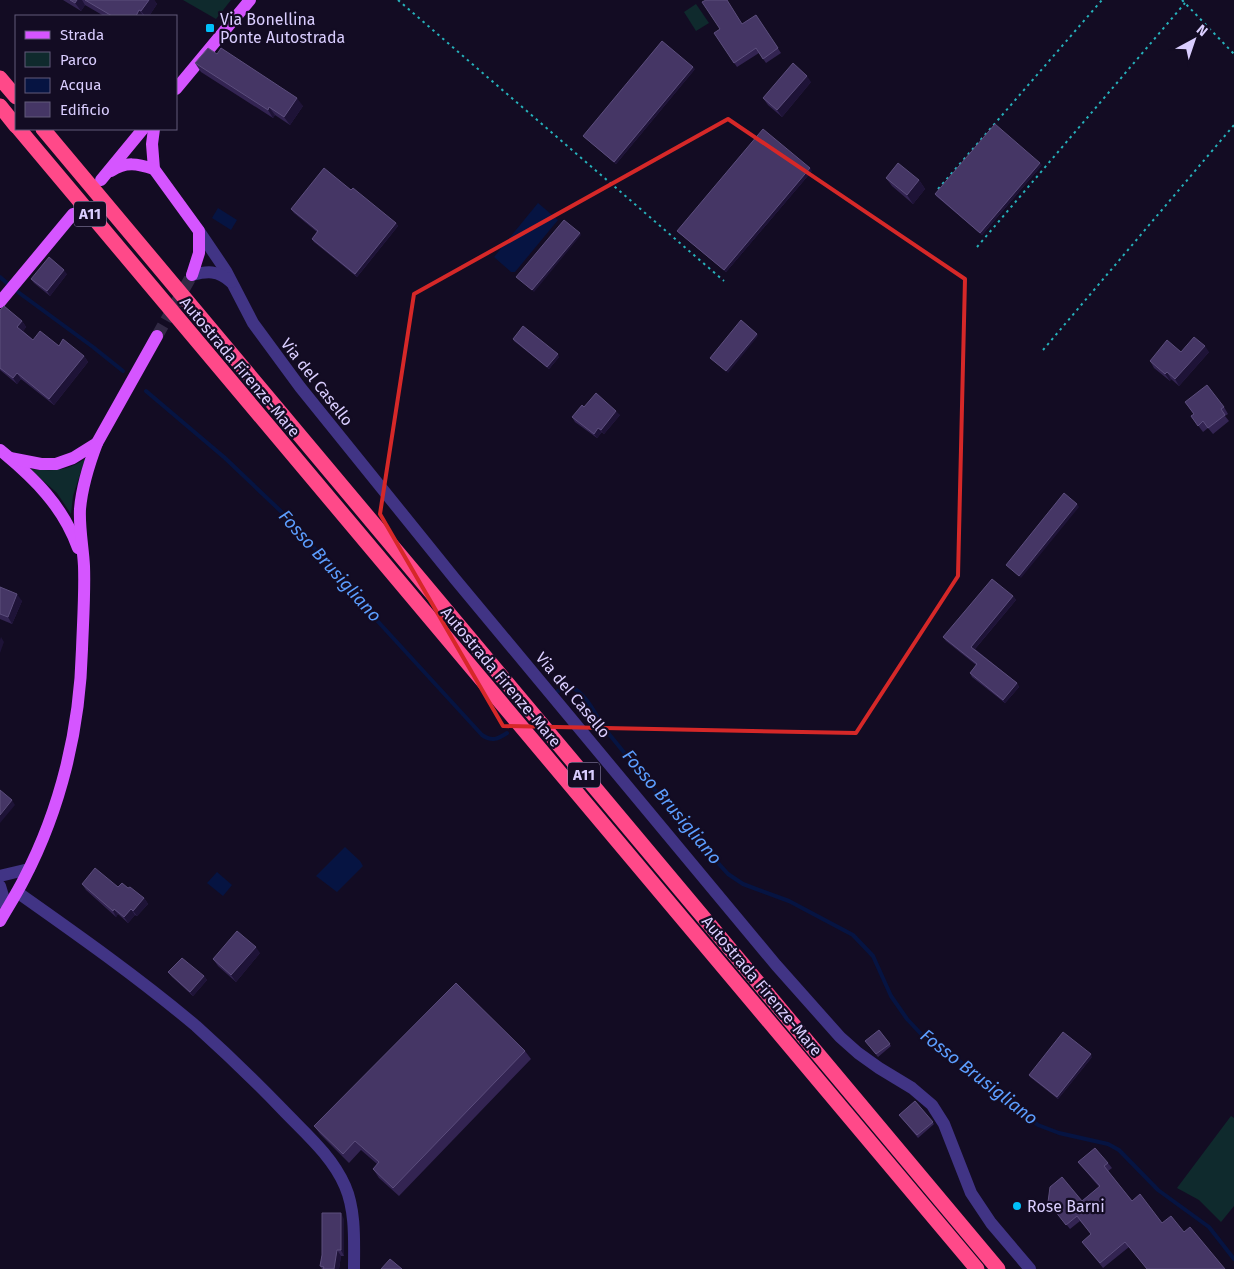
<svg xmlns="http://www.w3.org/2000/svg" width="1234" height="1269" font-family="'Fira Sans',sans-serif">
  <style>
    .green { fill: #0f2a2d }
    .water { fill: #061442 }
    .lines { fill: none; stroke-linecap: round; stroke-linejoin: round }
    .stream { stroke: #061442; stroke-width: 4 }
    .major-tunnel { stroke: #312944; stroke-width: 12; stroke-dasharray: 12 6; stroke-linecap: butt }
    .path { stroke: #26b1bb; stroke-width: 2; stroke-dasharray: 2.5 4; stroke-linecap: butt }
    .minor { stroke: #413485; stroke-width: 12 }
    .major { stroke: #d555ff; stroke-width: 12 }
    .highway { stroke: #ff4989; stroke-width: 15 }
    .wall { fill: #332452 }
    .shaded-wall { fill: #1e1337 }
    .building { fill: #453665; stroke: #5c4e7d }
    .marked { fill: none; stroke: #d62828; stroke-width: 4; stroke-linejoin: round }
    .poi-dot { fill: #00c0f9; stroke: #130c23; stroke-width: 2 }
    .labels { text-anchor: middle; dominant-baseline: central; stroke-width: 4.5; stroke-linejoin: round; paint-order: stroke }
    .shield { fill: #130c23; stroke: #9e94bd; stroke-width: 1 }
    .shield-label { font-size: 15px; font-weight: bold; fill: #daceff }
    .poi-label { font-size: 16px; fill: #daceff; stroke: #130c23; text-anchor: start }
    .street-label { font-size: 16px; fill: #daceff; stroke: #130c23 }
    .water-label { font-size: 18px; font-style: italic; fill: #5c9eff; stroke: #130c23 }
  </style>
  <rect width="100%" height="100%" fill="#130c23"/>
  <!-- green -->
  <g class="green">
    <path d="M183 0H231L216 19Z"/>
    <path d="M696 4 709 23 696 31 684 12Z"/>
    <path d="M85 459 73 496 71 514 57 493 30 469C52 471 65 472 85 459Z"/>
    <path d="M1231 1116 1234 1118V1206L1221 1222 1199 1200 1177 1188Z"/>
  </g>
  <!-- water -->
  <g class="water">
    <path d="M538 203 558 220 515 272H511L494 257Z"/>
    <path d="M218 208 237 220 231 230 212 218Z"/>
    <path d="M345 847 360 861 363 866 337 892 316 876Z"/>
    <path d="M217 872 232 885 223 896 207 883Z"/>
  </g>
  <g class="lines">
    <!-- stream -->
    <g class="stream">
      <path d="M0 277 7 283"/>
      <path d="M18 292 93 347 123 371"/>
      <path d="M146 391 225 458 289 519 372 615 482 735C492 742 498 739 507 733"/>
      <path d="M558 691C564 687 569 685 575 689 590 699 598 721 609 734 648 782 687 829 728 874L743 884 789 901 853 935 873 956 891 996 907 1019 923 1036 957 1059 1038 1125 1059 1133 1108 1144 1119 1150 1158 1190 1209 1227 1234 1259"/>
    </g>
    <!-- major-tunnel -->
    <path class="major-tunnel" d="M157 336 192 275"/>
    <!-- path -->
    <g class="path">
      <path d="M398 0 724 281"/>
      <path d="M1182 0 1234 54"/>
      <path d="M938 189 1102 0"/>
      <path d="M977 247 1185 3"/>
      <path d="M1043 350 1234 125"/>
    </g>
    <!-- minor -->
    <g class="minor">
      <path d="M199 231 226 271 253 323 300 387 455 579 776 965 840 1037 858 1053 879 1068 912 1088 932 1105 944 1124 971 1193 991 1223 1030 1269"/>
      <path d="M192 275C207 271 218 270 231 282"/>
      <path d="M0 876 29 869"/>
      <path d="M0 886 6 906"/>
      <path d="M17 892C78 935 139 978 196 1026 226 1053 255 1081 283 1110 306 1134 332 1156 345 1186 356 1211 354 1243 354 1269"/>
    </g>
    <!-- major -->
    <g class="major">
      <path d="M176 89 250 0"/>
      <path d="M154 129 152 144 154 169 199 231V253L192 275"/>
      <path d="M111 171C126 161 138 164 154 169"/>
      <path d="M101 180 143 129"/>
      <path d="M0 302 73 214"/>
      <path d="M0 450C34 478 63 506 78 548"/>
      <path d="M10 458 41 464H56L73 458 97 443 157 336"/>
      <path d="M0 921C8 907 17 893 24 879 61 808 80 728 82 649 83 621 85 593 84 566 83 547 79 528 80 509 82 486 89 464 97 443"/>
    </g>
    <!-- highway -->
    <g class="highway">
      <path d="M0 78 16 97"/>
      <path d="M0 106 16 126"/>
      <path d="M19 129 977 1269"/>
      <path d="M43 129 998 1269"/>
    </g>
  </g>
  <!-- wall -->
  <g class="wall">
    <path d="M63 0H154L157 4 149 16H104L85 5 81 11Z"/>
    <path d="M756 15 781 53 766 63 759 53 737 67 714 33 743 24Z"/>
    <path d="M195 63 303 106 290 125 275 115 273 118 201 72Z"/>
    <path d="M695 69 616 164 585 138 583 136Z"/>
    <path d="M811 82 782 117 768 105 763 98Z"/>
    <path d="M1042 165 982 235 936 196 935 194Z"/>
    <path d="M812 171 726 272 679 233 677 231Z"/>
    <path d="M886 178 919 180 925 189 913 204 892 186Z"/>
    <path d="M351 190 396 223 398 226 357 277 314 242 312 239 317 232 294 213 291 209Z"/>
    <path d="M67 274 50 296 34 283 31 279Z"/>
    <path d="M0 310 22 321 26 327 23 331 33 340 59 346 84 356 88 362 54 405 21 379 17 384 0 370Z"/>
    <path d="M513 339 559 357 549 369 514 341Z"/>
    <path d="M1181 352H1209L1179 386 1171 379 1170 381 1154 368 1150 361Z"/>
    <path d="M1185 402 1224 407 1228 414 1225 416 1229 421 1213 434 1208 428 1203 432 1191 416 1194 414Z"/>
    <path d="M584 407 620 415 604 434 602 432 597 438 575 422 572 417Z"/>
    <path d="M0 587 22 601 12 624 0 619Z"/>
    <path d="M1013 596 1016 600 975 649 1017 683 1019 687 1005 703 972 677 970 673 976 665 946 641 943 637Z"/>
    <path d="M82 884 128 888 144 898 148 904 137 916 135 915 128 923 118 914 116 917 86 890Z"/>
    <path d="M260 953 236 982 218 966 213 959Z"/>
    <path d="M168 972 204 976 207 980 193 996 172 977Z"/>
    <path d="M879 1030 891 1046 878 1057 865 1041Z"/>
    <path d="M525 1051 531 1059 399 1196 379 1178 373 1169 377 1164 361 1150 349 1163 320 1134 314 1126Z"/>
    <path d="M1092 1057 1058 1099 1030 1077 1029 1075Z"/>
    <path d="M915 1101 934 1124 918 1138 899 1115Z"/>
    <path d="M1078 1162 1108 1163 1112 1168 1108 1171 1132 1201 1162 1223 1184 1232 1219 1263 1225 1269H1147L1129 1247 1103 1268 1082 1242 1091 1234 1080 1221 1070 1229 1048 1202 1082 1201 1099 1187Z"/>
    <path d="M344 1219V1256H341L339 1269H322L320 1266 322 1255Z"/>
  </g>
  <!-- shaded-wall -->
  <g class="shaded-wall">
    <path d="M77 0H82L85 5 81 11 75 3Z"/>
    <path d="M149 0H154L157 4 149 16H145L141 11Z"/>
    <path d="M139 10 144 16H136Z"/>
    <path d="M693 67 695 69 616 164 614 162Z"/>
    <path d="M807 76 811 82 782 117 777 110Z"/>
    <path d="M297 98 303 106 290 125 284 117Z"/>
    <path d="M269 107 275 115 273 118 268 110Z"/>
    <path d="M1040 163 1042 165 982 235 980 233Z"/>
    <path d="M810 168 812 171 726 272 724 270Z"/>
    <path d="M919 180 925 189 913 204 907 195Z"/>
    <path d="M396 223 398 226 357 277 355 274Z"/>
    <path d="M580 233 581 235 534 292 532 290Z"/>
    <path d="M64 270 67 274 50 296 47 291Z"/>
    <path d="M22 321 26 327 22 333 17 327Z"/>
    <path d="M757 334 758 336 728 373 726 371Z"/>
    <path d="M1205 346 1209 352 1179 386 1175 379Z"/>
    <path d="M558 354 559 357 549 369 547 367Z"/>
    <path d="M84 356 88 362 54 405 49 399Z"/>
    <path d="M1167 372 1171 379 1170 381 1165 374Z"/>
    <path d="M17 373 21 379 17 384 13 378Z"/>
    <path d="M616 411 620 415 604 434 601 430Z"/>
    <path d="M598 428 602 432 597 438 594 434Z"/>
    <path d="M1077 504 1079 507 1021 578 1019 576Z"/>
    <path d="M17 594 22 601 12 624 8 617Z"/>
    <path d="M1013 596 1016 600 974 650 971 647Z"/>
    <path d="M1 637 4 642 0 653V640Z"/>
    <path d="M1017 683 1019 687 1005 703 1003 700Z"/>
    <path d="M12 800 15 805 0 823V815Z"/>
    <path d="M144 898 148 904 137 916 133 911Z"/>
    <path d="M114 909 118 914 116 917 113 911Z"/>
    <path d="M131 909 135 915 128 923 124 917Z"/>
    <path d="M256 947 260 953 236 982 231 975Z"/>
    <path d="M204 976 207 980 193 996 190 992Z"/>
    <path d="M1091 1054 1092 1057 1058 1099 1057 1097Z"/>
    <path d="M341 1213 344 1219V1256L341 1250Z"/>
    <path d="M337 1250 341 1256 339 1269H334Z"/>
  </g>
  <!-- building -->
  <g class="building">
    <path d="M70 0H77L75 3Z"/>
    <path d="M85 0H149L141 11 139 10 136 16H112Z"/>
    <path d="M706 0H727L742 24 756 15 778 48 763 59 756 48 734 63 714 33 720 29 702 2Z"/>
    <path d="M662 41 693 67 614 162 583 136Z"/>
    <path d="M208 48 217 54 221 48 297 98 284 117 269 107 268 110 195 63Z"/>
    <path d="M793 63 807 76 777 110 763 98Z"/>
    <path d="M995 124 1040 163 980 233 935 194Z"/>
    <path d="M763 129 810 168 724 270 677 231Z"/>
    <path d="M898 163 919 180 907 195 886 178Z"/>
    <path d="M324 168 351 190 353 188 396 223 355 274 312 239 318 231 291 209Z"/>
    <path d="M564 220 580 233 532 290 516 277Z"/>
    <path d="M49 257 64 270 47 291 31 279Z"/>
    <path d="M4 306 22 321 17 327 33 340 40 331 59 346 63 339 84 356 49 399 17 373 13 378 0 368V310Z"/>
    <path d="M741 320 757 334 726 371 710 358Z"/>
    <path d="M523 326 558 354 547 367 513 339Z"/>
    <path d="M1194 337 1205 346 1175 379 1167 372 1165 374 1150 361 1167 340 1181 352Z"/>
    <path d="M1207 385 1224 407 1221 409 1225 415 1208 428 1203 421 1198 426 1191 416 1194 414 1185 402Z"/>
    <path d="M596 393 616 411 601 430 598 428 594 434 572 417 582 405 584 407Z"/>
    <path d="M1064 493 1077 504 1019 576 1006 565Z"/>
    <path d="M992 579 1013 596 971 647 1017 683 1003 700 970 673 977 664 943 637Z"/>
    <path d="M0 587 17 594 8 617 0 614Z"/>
    <path d="M0 790 12 800 0 815Z"/>
    <path d="M95 868 118 887 122 883 128 888 130 887 144 898 133 911 131 909 124 917 114 909 113 911 82 884Z"/>
    <path d="M237 931 256 947 231 975 213 959Z"/>
    <path d="M182 958 204 976 190 992 168 972Z"/>
    <path d="M456 983 525 1051 393 1188 373 1169 379 1162 355 1141 343 1154 314 1126Z"/>
    <path d="M879 1030 890 1044 876 1054 865 1041Z"/>
    <path d="M1063 1032 1091 1054 1057 1097 1029 1075Z"/>
    <path d="M915 1101 933 1122 917 1135 899 1115Z"/>
    <path d="M1095 1148 1108 1163 1104 1166 1132 1201 1140 1194 1162 1223 1171 1216 1184 1232 1190 1227 1225 1269H1147L1125 1242 1100 1263 1082 1242 1091 1234 1077 1216 1066 1225 1048 1202 1050 1187 1062 1177 1082 1201 1100 1186 1078 1162Z"/>
    <path d="M322 1213H341V1250H337L334 1269H323L324 1267 320 1266 322 1255Z"/>
    <path d="M390 1259 402 1269H381Z"/>
  </g>
  <!-- marked area -->
  <path class="marked" d="M728 119 965 279 958 576 856 733 503 726 380 514 414 294Z"/>
  <!-- markers -->
  <g class="poi-dot">
    <rect x="205" y="23" width="10" height="10" rx="2.5"/>
    <circle cx="1017" cy="1206" r="5"/>
  </g>
  <g class="labels">
    <!-- shield labels -->
    <g class="shield">
      <rect x="74" y="201.5" width="32" height="25" rx="4"/>
      <rect x="568" y="762.5" width="32" height="25" rx="4"/>
    </g>
    <g class="shield-label">
      <text x="90" y="214">A11</text>
      <text x="584" y="775">A11</text>
    </g>
    <!-- poi labels -->
    <g class="poi-label">
      <text x="220" y="19">Via Bonellina<tspan x="220" dy="18">Ponte Autostrada</tspan></text>
      <text x="1027" y="1206">Rose Barni</text>
    </g>
    <!-- street labels -->
    <g class="street-label">
      <text transform="translate(240 367) rotate(50)">Autostrada Firenze-Mare</text>
      <text transform="translate(317 382) rotate(52)">Via del Casello</text>
      <text transform="translate(501 677) rotate(50)">Autostrada Firenze-Mare</text>
      <text transform="translate(573 695) rotate(50)">Via del Casello</text>
      <text transform="translate(762 986) rotate(50)">Autostrada Firenze-Mare</text>
    </g>
    <!-- water labels -->
    <g class="water-label">
      <text transform="translate(330 566) rotate(48)">Fosso Brusigliano</text>
      <text transform="translate(672 807) rotate(50)">Fosso Brusigliano</text>
      <text transform="translate(979 1077) rotate(38)">Fosso Brusigliano</text>
    </g>
  </g>
  <!-- legend -->
  <rect x="15" y="15" width="162" height="115" fill="#130c23" stroke="#635a7b"/>
  <rect x="25" y="31" width="25" height="8" fill="#d555ff" stroke="#635a7b"/>
  <text x="60" y="40" font-size="15" fill="#daceff">Strada</text>
  <rect x="25" y="52" width="25" height="15" fill="#0f2a2d" stroke="#635a7b"/>
  <text x="60" y="65" font-size="15" fill="#daceff">Parco</text>
  <rect x="25" y="78" width="25" height="15" fill="#061442" stroke="#635a7b"/>
  <text x="60" y="90" font-size="15" fill="#daceff">Acqua</text>
  <rect x="25" y="102" width="25" height="15" fill="#453665" stroke="#635a7b"/>
  <text x="60" y="115" font-size="15" fill="#daceff">Edificio</text>
  <!-- north arrow -->
  <g transform="translate(1194 40) rotate(40)" stroke="#130c23" stroke-width="4" paint-order="stroke">
  <path d="M0-4L9 19L0 12L-9 19Z" fill="#daceff"/>
  <text y="-8" font-size="14" font-weight="bold" text-anchor="middle" fill="#daceff">N</text>
  </g>
</svg>
